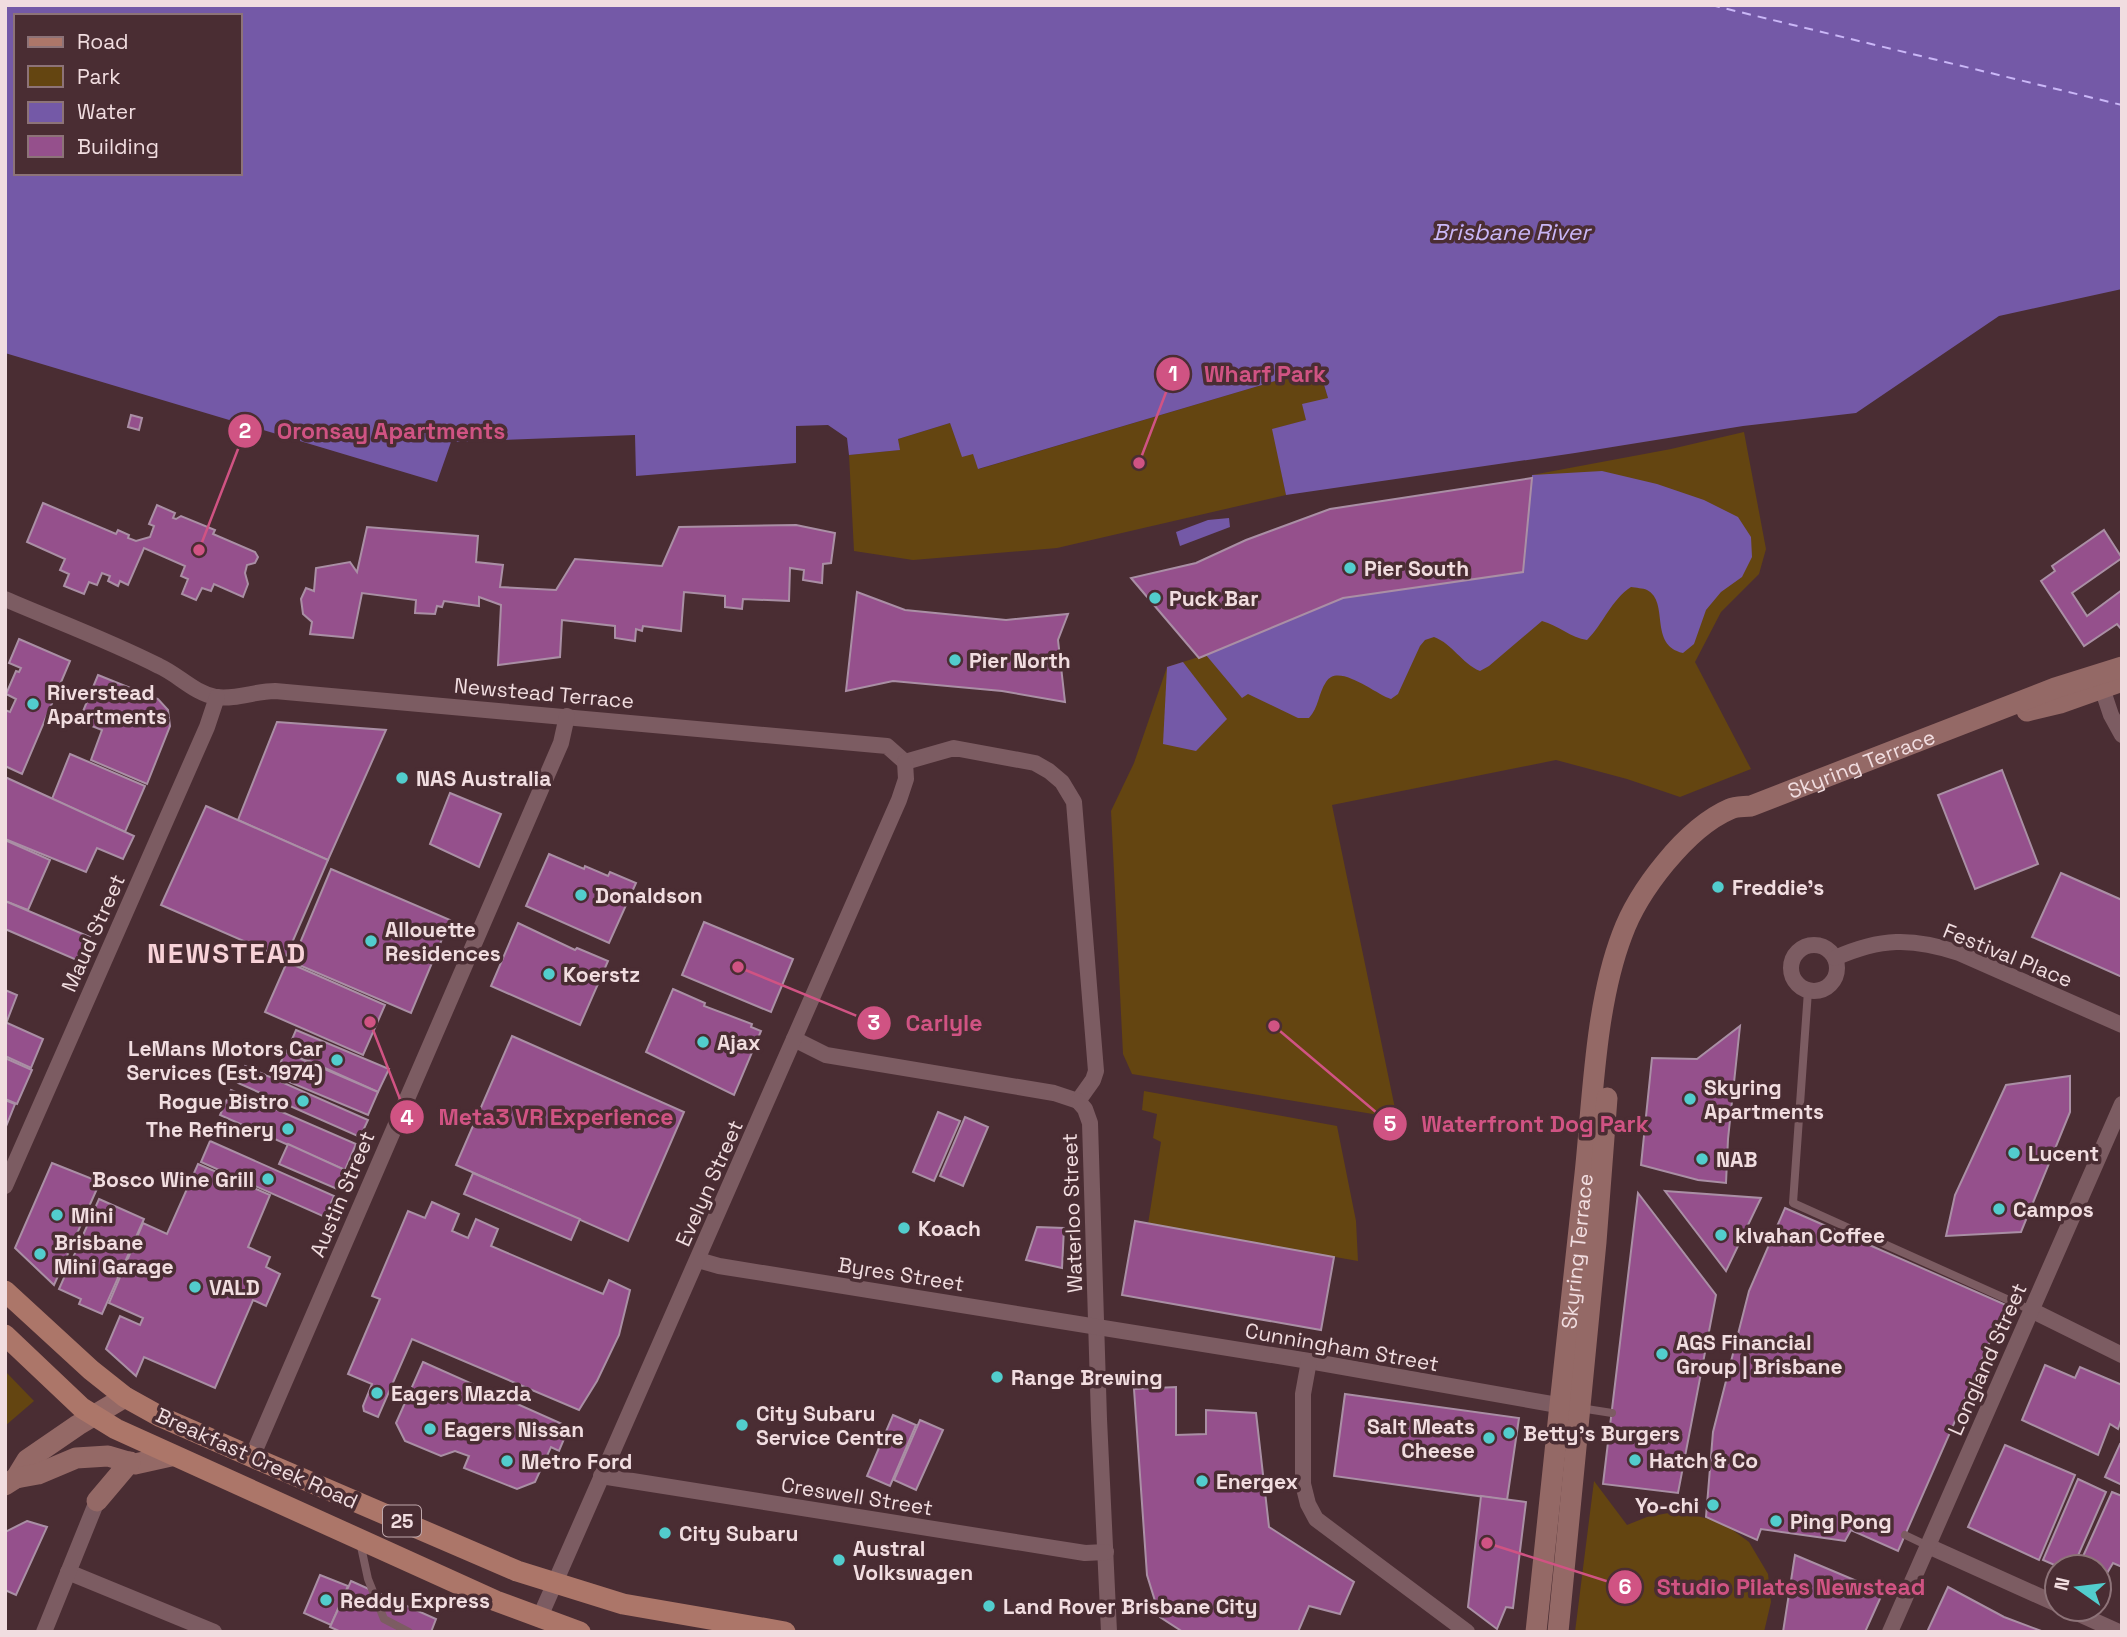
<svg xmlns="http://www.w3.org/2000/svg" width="2127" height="1637" font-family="'Space Grotesk',sans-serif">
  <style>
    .green { fill: #644511 }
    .water { fill: #7459a7; fill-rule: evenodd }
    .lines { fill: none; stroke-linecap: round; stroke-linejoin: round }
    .ferry { stroke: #cab7f7; stroke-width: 2; stroke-dasharray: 9 7; stroke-linecap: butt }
    .building { fill: #95508c; stroke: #aa8fa5; stroke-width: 2 }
    .lane { stroke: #7c5c62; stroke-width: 8 }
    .street { stroke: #7c5c62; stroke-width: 16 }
    .secondary { stroke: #946966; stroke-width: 21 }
    .primary { stroke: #ac7669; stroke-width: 21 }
    .poi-dot { fill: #52cdcd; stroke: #4a2d33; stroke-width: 2.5 }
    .labels { text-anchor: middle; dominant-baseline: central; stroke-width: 7; stroke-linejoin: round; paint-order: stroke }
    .shield { fill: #4a2d33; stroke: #bfa8ac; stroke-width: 2 }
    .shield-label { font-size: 19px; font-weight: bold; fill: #f1dde0 }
    .poi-label { font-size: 21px; font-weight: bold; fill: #f1dde0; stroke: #4a2d33; text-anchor: start }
    .street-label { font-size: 21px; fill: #f1dde0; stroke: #4a2d33 }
    .water-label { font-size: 23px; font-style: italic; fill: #cab7f7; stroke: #4a2d33 }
    .district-label { font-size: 28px; font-weight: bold; letter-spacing: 2px; fill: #f8d2d8; stroke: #4a2d33 }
    .leader { fill: none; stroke: #d05383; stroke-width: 2.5 }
    .callout-dot { fill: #d05383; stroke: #4a2d33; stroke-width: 2.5 }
    .mark-label { font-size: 21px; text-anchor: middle; font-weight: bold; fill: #fff }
    .callout-label { font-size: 23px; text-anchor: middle; font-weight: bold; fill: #d05383; stroke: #4a2d33; stroke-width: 7; stroke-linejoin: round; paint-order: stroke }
  </style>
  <rect width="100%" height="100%" fill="#4a2d33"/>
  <!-- green -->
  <g class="green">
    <path d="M1319 368 1328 398 1307 420 1273 429 1286 495 1057 548 913 560 854 551 849 455 899 450 898 439 950 423 962 456 973 453 979 469Z"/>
    <path d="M1744 432 1766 549 1759 574 1721 612 1695 662 1751 769 1680 797 1627 779 1556 760 1332 805 1397 1118 1132 1074 1123 1054 1111 811 1134 763 1167 667 1208 654 1343 598 1523 572 1532 475 1671 449Z"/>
    <path d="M1144 1091 1337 1126 1356 1221 1358 1261 1148 1224 1161 1142 1153 1138 1157 1114 1142 1110Z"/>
    <path d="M5 1371 34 1401 5 1426Z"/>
    <path d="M1594 1481 1627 1525 1647 1517 1679 1511 1723 1523 1749 1542 1768 1574 1771 1602 1764 1632H1575Z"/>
  </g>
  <!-- water -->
  <g class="water">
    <path d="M5 5H2122V289L1999 316 1856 413 1743 426 1575 453 1286 495 1272 429 1306 420 1302 404 1328 398 1319 368 978 469 973 454 962 457 950 423 898 439 900 450 849 455 847 438 828 425 796 426V463L636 476 635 435 451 442 437 482 5 353ZM16 16H240V173H16Z"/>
    <path d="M1602 471 1657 484 1704 500 1738 517 1751 537 1752 557 1742 577 1721 592 1706 610 1694 644 1683 653C1648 645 1670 602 1647 590 1643 588 1636 588 1631 587 1611 600 1604 623 1587 640 1571 638 1558 625 1542 621L1489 666 1480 671C1461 663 1453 644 1434 637L1425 640 1420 646 1398 694 1391 699C1375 694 1338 662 1326 682 1318 694 1319 707 1309 718H1298L1248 694 1242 698 1206 655 1343 598 1523 572 1532 475Z"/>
    <path d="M1229 518 1230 527 1180 546 1176 532 1208 520Z"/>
    <path d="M1183 662 1227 719 1196 751 1163 744 1167 667Z"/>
  </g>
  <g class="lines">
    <!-- ferry -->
    <path class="ferry" d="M1711 5 2122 105"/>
  </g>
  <!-- building -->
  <g class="building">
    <path d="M131 415 142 418 139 430 128 427Z"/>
    <path d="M1532 478 1523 572 1343 598 1199 658 1131 578 1196 563 1246 540 1330 509Z"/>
    <path d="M43 503 116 534 118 530 129 535 128 538 136 541 150 537 154 526 149 524 157 505 175 513 173 518 176 519 181 516 215 530 213 534 255 552 258 557 255 563 247 565 245 573 248 584 243 597 214 584 211 591 202 588 196 600 182 594 188 579 181 576 185 566 144 548 128 585 120 581 118 586 108 581 110 576 102 573 97 585 89 582 84 594 64 586 69 574 60 570 65 559 27 542Z"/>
    <path d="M796 525 835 533 831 563 823 564 822 583 803 580 804 570 790 568 789 601 743 599 742 609 725 607V596L684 592 681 631 643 626 642 631 636 629 635 641 615 638V626L562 620 560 657 498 665 501 605 479 597V606L444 601 442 607 437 606 435 614 415 613 416 600 362 593 353 638 310 634 312 622 303 614 301 599 306 588 314 591 316 568 350 562 357 572 367 527 478 536 476 562 503 565 500 587 556 590 575 559 662 566 679 527Z"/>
    <path d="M2104 530 2122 558 2072 593 2087 616 2122 590V630L2117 624 2084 646 2041 581 2055 571 2052 566Z"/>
    <path d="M857 592 905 610 1006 620 1068 614 1058 640 1065 702 1002 691 893 681 846 691Z"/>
    <path d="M19 639 70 661 22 774 5 766V710L10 712 16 699 6 694 16 671 19 672 21 668 9 663Z"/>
    <path d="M98 675 158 699 168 710 170 726 147 784 91 760 102 730 79 721Z"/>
    <path d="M277 722 386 730 328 860 238 820Z"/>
    <path d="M70 754 145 786 125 832 52 799Z"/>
    <path d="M2002 770 2038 864 1975 889 1938 795Z"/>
    <path d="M5 777 134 836 123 859 97 848 86 872 5 839Z"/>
    <path d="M450 793 501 814 479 867 430 844Z"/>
    <path d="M206 806 328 860 285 959 161 905Z"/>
    <path d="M5 840 50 860 28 910 5 901Z"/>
    <path d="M549 854 584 869 585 866 608 876 610 872 636 883 609 943 526 906Z"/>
    <path d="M331 869 450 920 411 1013 292 962Z"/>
    <path d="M2061 873 2122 900V977L2032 937Z"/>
    <path d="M5 901 90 937 79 961 5 929Z"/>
    <path d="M704 922 793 959 771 1012 682 975Z"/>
    <path d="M518 923 575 950 577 948 608 961 580 1025 491 986Z"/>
    <path d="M287 962 385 1005 363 1055 265 1012Z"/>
    <path d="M673 989 705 1003 704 1006 752 1024 751 1027 761 1031 734 1095 646 1052Z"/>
    <path d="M5 990 17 995 7 1021 5 1020Z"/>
    <path d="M5 1022 43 1039 31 1068 5 1056Z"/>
    <path d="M1740 1026 1728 1139 1726 1183 1698 1180 1641 1165 1652 1058 1697 1059Z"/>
    <path d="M296 1030 389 1069 378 1092 287 1051Z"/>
    <path d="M512 1036 684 1112 628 1241 456 1165Z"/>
    <path d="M285 1052 378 1092 368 1115 275 1076Z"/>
    <path d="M5 1058 32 1070 17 1104 5 1099Z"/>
    <path d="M245 1066 368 1120 360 1137 238 1083Z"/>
    <path d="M2070 1076V1112L2021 1232 1946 1236 1955 1195 2006 1085Z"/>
    <path d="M231 1090 356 1144 345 1170 220 1115Z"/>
    <path d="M5 1100 15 1104 5 1129Z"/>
    <path d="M938 1112 960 1121 934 1181 913 1172Z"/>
    <path d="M965 1117 988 1127 963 1186 940 1176Z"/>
    <path d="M210 1141 334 1196 325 1217 201 1162Z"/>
    <path d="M288 1144 345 1170 337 1189 279 1164Z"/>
    <path d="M52 1163 100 1182 54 1285 15 1248Z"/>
    <path d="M198 1164 270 1195 248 1247 270 1257 266 1267 280 1274 266 1306 253 1300 215 1388 144 1357 136 1376 106 1349 120 1316 140 1325 143 1318 109 1303 143 1223 167 1234Z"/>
    <path d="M473 1173 580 1219 571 1240 464 1194Z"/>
    <path d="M1665 1191 1761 1198 1726 1271Z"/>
    <path d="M1638 1193 1716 1295 1678 1493 1603 1484Z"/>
    <path d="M99 1199 144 1219 102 1314 79 1304 81 1299 59 1289Z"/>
    <path d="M432 1202 459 1214 452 1231 468 1238 476 1219 498 1229 491 1246 603 1294 609 1280 630 1290 619 1335 597 1381 579 1410 412 1339 378 1417 364 1411 363 1406 372 1384 348 1374 380 1299 372 1296 408 1211 425 1218Z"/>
    <path d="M1785 1208 2006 1305 1898 1551 1851 1530 1845 1541 1761 1529 1757 1540 1706 1517 1713 1432 1749 1291Z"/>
    <path d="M1135 1221 1334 1257 1321 1330 1122 1295Z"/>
    <path d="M1037 1227 1064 1228 1062 1268 1026 1260Z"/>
    <path d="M423 1362 569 1427 559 1451 551 1447 535 1482 517 1489 464 1468 469 1456 455 1451 441 1456 405 1441 396 1423Z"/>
    <path d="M2045 1365 2075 1378 2080 1367 2122 1385V1417L2118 1429 2110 1424 2098 1455 2022 1420Z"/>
    <path d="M1176 1387V1435L1206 1434V1410L1256 1413 1269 1527 1354 1582 1340 1614 1309 1606 1298 1632H1183L1160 1617 1147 1575 1134 1389Z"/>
    <path d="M1345 1394 1519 1418 1507 1500 1334 1476Z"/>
    <path d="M893 1415 916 1425 890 1486 867 1476Z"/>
    <path d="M920 1420 943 1430 916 1490 894 1480Z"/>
    <path d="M2120 1444 2122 1445V1485L2105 1477Z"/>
    <path d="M2005 1445 2075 1475 2039 1560 1968 1527Z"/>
    <path d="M2078 1479 2106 1492 2073 1567H2059L2043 1560Z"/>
    <path d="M2112 1492 2122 1496V1567L2113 1563 2106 1575 2099 1572V1567H2088L2080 1563Z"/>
    <path d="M1481 1496 1526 1502 1513 1608 1506 1607 1497 1629 1468 1607Z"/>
    <path d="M27 1521 47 1527 16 1595 5 1590V1532Z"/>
    <path d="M1795 1555 1883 1592 1865 1632H1783Z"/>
    <path d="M320 1575 348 1586 331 1625 304 1613Z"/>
    <path d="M351 1581 436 1619 431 1632H341L330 1627Z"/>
    <path d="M1948 1587 2004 1617 2044 1632H1927Z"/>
  </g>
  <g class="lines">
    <!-- lane -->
    <g class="lane">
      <path d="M1808 991 1793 1203 2031 1310"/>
      <path d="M1580 1408 1612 1413"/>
      <path d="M1905 1535 1928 1546"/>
      <path d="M360 1542 368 1579 384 1619 409 1632"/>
    </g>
    <!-- street -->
    <g class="street">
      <path d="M5 599C56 621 110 641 159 666 179 675 194 693 216 697 236 700 255 691 275 691L887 746 905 762"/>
      <path d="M2099 679 2111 715 2122 735"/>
      <path d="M905 762 954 748 1035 763 1049 771 1062 782 1074 802 1096 1071 1093 1080 1078 1101"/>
      <circle cx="1814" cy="968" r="23"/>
      <path d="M1835 958C1880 938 1912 937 1959 953L2122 1025"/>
      <path d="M794 1039 826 1055 1054 1093 1078 1101"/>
      <path d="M1078 1101 1085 1109 1090 1123 1099 1419 1109 1632"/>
      <path d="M5 1186 207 727 217 697"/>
      <path d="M698 1260 719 1266 1309 1361 1569 1407"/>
      <path d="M2031 1310 2122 1355"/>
      <path d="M1309 1361 1303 1394V1484L1308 1504 1316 1519 1467 1632"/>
      <path d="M252 1457 561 743 567 716"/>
      <path d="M601 1476 1085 1553 1106 1552"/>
      <path d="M1928 1546 2057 1604"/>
      <path d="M68 1572 214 1632"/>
      <path d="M2068 1609 2119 1632"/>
      <path d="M539 1619 899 800 906 779 905 762"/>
      <path d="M44 1632 97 1501"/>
      <path d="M1890 1632 2122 1104"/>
    </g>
    <!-- secondary -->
    <g class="secondary">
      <path d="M2027 711 2060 703 2122 681"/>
      <path d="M16 1478 27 1460 78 1425 125 1397"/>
      <path d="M5 1485 16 1478 38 1474 76 1458 108 1456 135 1464 171 1456"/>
      <path d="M97 1501 130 1462"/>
      <path id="s1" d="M1536 1632C1552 1479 1568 1327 1585 1174 1593 1098 1595 1006 1622 935 1638 891 1686 828 1730 809 1736 806 1744 807 1751 806L2055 688 2122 667"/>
      <path d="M1558 1632 1596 1242 1607 1098"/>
    </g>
    <!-- primary -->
    <g class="primary">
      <path d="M5 1291 91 1370 125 1397 161 1417 252 1457 517 1571 623 1604 785 1632"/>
      <path d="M5 1335 82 1408 116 1429 496 1601 580 1632"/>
    </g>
  </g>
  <!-- markers -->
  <g class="poi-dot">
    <circle cx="1350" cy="568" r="7"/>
    <circle cx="1155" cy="598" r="7"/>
    <circle cx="955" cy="660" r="7"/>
    <circle cx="33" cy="704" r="7"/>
    <circle cx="402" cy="778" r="7"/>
    <circle cx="1718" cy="887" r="7"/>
    <circle cx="581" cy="895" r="7"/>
    <circle cx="371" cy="941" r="7"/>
    <circle cx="549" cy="974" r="7"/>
    <circle cx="703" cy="1042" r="7"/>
    <circle cx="337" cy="1060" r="7"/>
    <circle cx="1690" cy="1099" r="7"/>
    <circle cx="303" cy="1101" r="7"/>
    <circle cx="288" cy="1129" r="7"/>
    <circle cx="2014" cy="1153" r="7"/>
    <circle cx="1702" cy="1159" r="7"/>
    <circle cx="268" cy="1179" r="7"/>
    <circle cx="1999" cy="1209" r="7"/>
    <circle cx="57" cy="1215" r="7"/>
    <circle cx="904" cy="1228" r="7"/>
    <circle cx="1721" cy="1235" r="7"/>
    <circle cx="40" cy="1254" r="7"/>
    <circle cx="195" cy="1287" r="7"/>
    <circle cx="1662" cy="1354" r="7"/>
    <circle cx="997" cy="1377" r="7"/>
    <circle cx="377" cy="1393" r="7"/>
    <circle cx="742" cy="1425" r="7"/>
    <circle cx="430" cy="1429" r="7"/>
    <circle cx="1509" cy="1433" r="7"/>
    <circle cx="1489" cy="1438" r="7"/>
    <circle cx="1635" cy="1460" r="7"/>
    <circle cx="507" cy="1461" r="7"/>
    <circle cx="1202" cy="1481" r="7"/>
    <circle cx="1713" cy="1505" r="7"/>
    <circle cx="1776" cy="1521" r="7"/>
    <circle cx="665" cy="1533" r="7"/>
    <circle cx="839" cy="1560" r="7"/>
    <circle cx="326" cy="1600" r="7"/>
    <circle cx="989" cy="1606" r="7"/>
  </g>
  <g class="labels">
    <!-- shield labels -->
    <rect class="shield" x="383" y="1505.5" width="38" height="31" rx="5"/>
    <g class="shield-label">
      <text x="402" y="1521">25</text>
    </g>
    <!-- poi labels -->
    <g class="poi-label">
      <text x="1364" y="568">Pier South</text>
      <text x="1169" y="598">Puck Bar</text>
      <text x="969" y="660">Pier North</text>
      <text x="47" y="692">Riverstead<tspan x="47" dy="24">Apartments</tspan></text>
      <text x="416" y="778">NAS Australia</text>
      <text x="1732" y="887">Freddie's</text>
      <text x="595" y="895">Donaldson</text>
      <text x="385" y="929">Allouette<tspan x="385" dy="24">Residences</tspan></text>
      <text x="563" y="974">Koerstz</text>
      <text x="717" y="1042">Ajax</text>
      <text x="323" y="1048" text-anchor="end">LeMans Motors Car<tspan x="323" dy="24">Services (Est. 1974)</tspan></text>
      <text x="1704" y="1087">Skyring<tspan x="1704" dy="24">Apartments</tspan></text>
      <text x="289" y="1101" text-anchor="end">Rogue Bistro</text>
      <text x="274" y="1129" text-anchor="end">The Refinery</text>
      <text x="2028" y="1153">Lucent</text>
      <text x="1716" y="1159">NAB</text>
      <text x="254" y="1179" text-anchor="end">Bosco Wine Grill</text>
      <text x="2013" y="1209">Campos</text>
      <text x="71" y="1215">Mini</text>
      <text x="918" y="1228">Koach</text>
      <text x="1735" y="1235">kIvahan Coffee</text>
      <text x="54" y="1242">Brisbane<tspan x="54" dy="24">Mini Garage</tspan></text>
      <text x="209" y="1287">VALD</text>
      <text x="1676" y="1342">AGS Financial<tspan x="1676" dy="24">Group | Brisbane</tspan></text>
      <text x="1011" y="1377">Range Brewing</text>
      <text x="391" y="1393">Eagers Mazda</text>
      <text x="756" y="1413">City Subaru<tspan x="756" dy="24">Service Centre</tspan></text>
      <text x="1475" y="1426" text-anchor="end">Salt Meats<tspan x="1475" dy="24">Cheese</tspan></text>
      <text x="444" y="1429">Eagers Nissan</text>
      <text x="1523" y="1433">Betty's Burgers</text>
      <text x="1649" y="1460">Hatch &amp; Co</text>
      <text x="521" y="1461">Metro Ford</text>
      <text x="1216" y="1481">Energex</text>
      <text x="1699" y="1505" text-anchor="end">Yo-chi</text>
      <text x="1790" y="1521">Ping Pong</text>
      <text x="679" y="1533">City Subaru</text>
      <text x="853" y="1548">Austral<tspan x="853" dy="24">Volkswagen</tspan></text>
      <text x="340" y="1600">Reddy Express</text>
      <text x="1003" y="1606">Land Rover Brisbane City</text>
    </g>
    <!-- street labels -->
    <g class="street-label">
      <text transform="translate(544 693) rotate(5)">Newstead Terrace</text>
      <text stroke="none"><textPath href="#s1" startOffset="1012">Skyring Terrace</textPath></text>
      <text transform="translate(93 933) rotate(-66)">Maud Street</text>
      <text transform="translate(2008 955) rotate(22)">Festival Place</text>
      <text transform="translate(709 1183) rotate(-66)">Evelyn Street</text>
      <text transform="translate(342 1194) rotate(-67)">Austin Street</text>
      <text transform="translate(1072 1213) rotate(-92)">Waterloo Street</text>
      <text stroke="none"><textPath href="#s1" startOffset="383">Skyring Terrace</textPath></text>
      <text transform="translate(901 1274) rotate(9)">Byres Street</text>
      <text transform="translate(1342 1347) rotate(10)">Cunningham Street</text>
      <text transform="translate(1987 1359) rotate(-66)">Longland Street</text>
      <text transform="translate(257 1458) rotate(24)">Breakfast Creek Road</text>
      <text transform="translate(857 1496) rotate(9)">Creswell Street</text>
    </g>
    <!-- water labels -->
    <g class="water-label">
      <text x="1511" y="232">Brisbane River</text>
    </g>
    <!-- district labels -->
    <g class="district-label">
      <text x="227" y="953">NEWSTEAD</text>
    </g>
  </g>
  <!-- callouts -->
  <path class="leader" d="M1139 463L1173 374M199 550L245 431M738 967L874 1023M370 1022L407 1117M1274 1026L1390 1124M1487 1543L1625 1587"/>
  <g class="callout-dot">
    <circle cx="1139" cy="463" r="7"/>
    <circle cx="199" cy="550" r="7"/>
    <circle cx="738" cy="967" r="7"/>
    <circle cx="370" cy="1022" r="7"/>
    <circle cx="1274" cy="1026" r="7"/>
    <circle cx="1487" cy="1543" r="7"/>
    <circle cx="1173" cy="374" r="18"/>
    <circle cx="245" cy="431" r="18"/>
    <circle cx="874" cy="1023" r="18"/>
    <circle cx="407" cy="1117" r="18"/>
    <circle cx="1390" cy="1124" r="18"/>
    <circle cx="1625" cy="1587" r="18"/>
  </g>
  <g class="mark-label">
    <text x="1173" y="381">1</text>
    <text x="245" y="438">2</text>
    <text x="874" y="1030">3</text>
    <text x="407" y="1125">4</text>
    <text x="1390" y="1131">5</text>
    <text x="1625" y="1594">6</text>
  </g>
  <g class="callout-label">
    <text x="1265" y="382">Wharf Park</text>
    <text x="391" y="439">Oronsay Apartments</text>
    <text x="944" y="1031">Carlyle</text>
    <text x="556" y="1125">Meta3 VR Experience</text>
    <text x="1535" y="1132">Waterfront Dog Park</text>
    <text x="1791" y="1595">Studio Pilates Newstead</text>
  </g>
  <!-- border -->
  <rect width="2127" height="1637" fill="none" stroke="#f1dde0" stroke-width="14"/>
  <!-- legend -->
  <rect x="14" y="14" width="228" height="161" fill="#4a2d33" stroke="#8d7378" stroke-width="2"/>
  <rect x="28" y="37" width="35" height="10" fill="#ac7669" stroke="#8d7378" stroke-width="2"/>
  <text x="77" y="49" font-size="21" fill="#f1dde0">Road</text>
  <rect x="28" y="66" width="35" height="21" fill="#644511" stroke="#8d7378" stroke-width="2"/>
  <text x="77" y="84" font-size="21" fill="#f1dde0">Park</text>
  <rect x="28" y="102" width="35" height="21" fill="#7459a7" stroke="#8d7378" stroke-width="2"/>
  <text x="77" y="119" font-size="21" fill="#f1dde0">Water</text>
  <rect x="28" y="136" width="35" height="21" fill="#95508c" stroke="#8d7378" stroke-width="2"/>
  <text x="77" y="154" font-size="21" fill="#f1dde0">Building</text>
  <!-- north arrow -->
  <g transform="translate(2078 1588) rotate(284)"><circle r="33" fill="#4a2d33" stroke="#8d7378" stroke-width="2"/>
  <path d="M0-5L12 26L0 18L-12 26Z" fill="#52cdcd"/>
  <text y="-10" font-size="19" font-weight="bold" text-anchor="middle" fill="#f1dde0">N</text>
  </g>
</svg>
